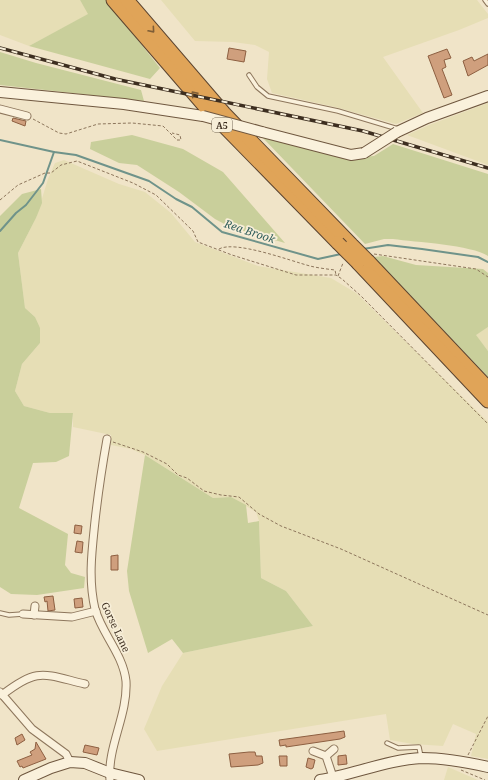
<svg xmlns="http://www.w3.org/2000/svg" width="488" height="780" font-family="'Noto Serif',serif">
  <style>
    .farmland { fill: #e6deb5 }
    .green { fill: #c9cf9b }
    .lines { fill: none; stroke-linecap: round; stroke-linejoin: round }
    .stream { stroke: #6f938a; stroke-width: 2 }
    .building { fill: #cf9f7d; stroke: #8d5f41 }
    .lane-casing { stroke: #8d765c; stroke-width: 5.5 }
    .street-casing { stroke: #8d765c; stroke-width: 9 }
    .secondary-casing { stroke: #6f573f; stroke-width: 12 }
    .highway-casing { stroke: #5b4430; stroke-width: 15 }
    .path { stroke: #8d765c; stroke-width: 1; stroke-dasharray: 3 2; stroke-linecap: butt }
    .lane { stroke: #faf1dc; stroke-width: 3.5 }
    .street { stroke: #faf1dc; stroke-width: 7 }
    .secondary { stroke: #faf1dc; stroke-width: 10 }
    .highway { stroke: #e0a458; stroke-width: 13 }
    .rail-casing { stroke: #3d2e20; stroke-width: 3.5 }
    .rail { stroke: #f7eed8; stroke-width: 2; stroke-dasharray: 6; stroke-linecap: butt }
    .secondary-bridge-casing { stroke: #6f573f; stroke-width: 12; stroke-linecap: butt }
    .highway-bridge-casing { stroke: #5b4430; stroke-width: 15; stroke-linecap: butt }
    .secondary-bridge { stroke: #faf1dc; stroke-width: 10 }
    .highway-bridge { stroke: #e0a458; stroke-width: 13 }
    .oneway { stroke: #7e5d36 }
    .labels { text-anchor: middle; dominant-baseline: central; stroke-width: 3.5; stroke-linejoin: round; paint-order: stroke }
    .shield { fill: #f7eed8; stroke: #756857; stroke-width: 1 }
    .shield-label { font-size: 9px; font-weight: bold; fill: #3d2e20 }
    .street-label { font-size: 10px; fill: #3d2e20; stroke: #f7eed8 }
    .water-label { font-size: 11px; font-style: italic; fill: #2f5d5a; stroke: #f7eed8 }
  </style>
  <rect width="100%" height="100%" fill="#f0e4c8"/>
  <!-- farmland -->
  <g class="farmland">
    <path d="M0 0H80L89 14 29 46 0 35Z"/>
    <path d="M161 0H477L488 14V18L459 30 383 57 423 113 396 124 335 107 272 93 267 79 269 52 255 45 233 42 195 41Z"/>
    <path d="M488 103V165L407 135 429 125Z"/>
    <path d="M64 160 119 184 145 192 171 213 195 242 258 266 331 278 356 293 488 422V759L471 756 476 734 453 724 443 746 413 744 390 740 386 714 157 751 144 729 162 686 183 653 313 626 286 591 261 578 259 521 256 512 231 497 213 498 145 455 131 449 111 445V435L73 427V413H50L24 406 15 391 22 364 40 343 35 317 25 308 18 253 36 218 48 179 55 163Z"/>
    <path d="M488 327V351L475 335Z"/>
    <path d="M448 767 478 780H444Z"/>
  </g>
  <!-- green -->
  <g class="green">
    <path d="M80 0H106L160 68 150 79 29 46 88 14Z"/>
    <path d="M0 52 36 63 141 90 144 101 0 85Z"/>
    <path d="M132 135 183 149 223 172 285 243 230 227 215 219 179 192 137 165 119 163 90 149 91 142Z"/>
    <path d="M262 137 350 158 374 156 393 144 488 174V256C472 245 415 242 393 239H384L365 244Z"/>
    <path d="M41 189 42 203 36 218 18 253 25 308 35 317 40 328V343L22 364 15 391 24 406 50 413H73L69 456 56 462 33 463 19 508 68 534 65 565 71 573 85 577 84 588 37 595 11 594 0 587V216L22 194Z"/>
    <path d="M383 256 416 265 483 269 488 273V327L476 335 488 351V377L374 257Z"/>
    <path d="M145 455 213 498 231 497 246 505 248 523 259 521 261 578 286 591 313 626 183 653 172 639 148 653 129 591 127 571Z"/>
  </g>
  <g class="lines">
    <!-- stream -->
    <g class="stream">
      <path d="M0 140 54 152 76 155 149 181 176 199 192 207 222 232 318 259 341 254"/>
      <path d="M0 231 16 213 26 205 43 183 54 152"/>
      <path d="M363 249 388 245 422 249 478 257 488 262"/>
    </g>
  </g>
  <!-- building -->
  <g class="building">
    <path d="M229 48 246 51 244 62 227 59Z"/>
    <path d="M447 49 451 58 444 60 446 67 442 69 452 95 444 98 428 56Z"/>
    <path d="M488 54V65L468 76 463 61 472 57 474 61Z"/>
    <path d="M13 118 26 121 25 126 12 121Z"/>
    <path d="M75 525 82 526 81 534 74 533Z"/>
    <path d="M77 541 83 542 82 553 75 552Z"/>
    <path d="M118 555V570H111V556Z"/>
    <path d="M53 596 55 610 48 611 47 601 45 602 44 597Z"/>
    <path d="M82 598 83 607 75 608 74 599Z"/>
    <path d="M344 731 345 737 340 739 286 747V745L280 746 279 740Z"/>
    <path d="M22 734 25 740 17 745 15 738Z"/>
    <path d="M36 742 46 759 23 768 22 766 20 767 17 761 32 755 30 752 35 749Z"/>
    <path d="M85 745 99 748 97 755 83 752Z"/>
    <path d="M249 752H255L256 756H262L263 763 258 765 231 767 229 754Z"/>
    <path d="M346 755 347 764 338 765V756Z"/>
    <path d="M279 756H287V766H280Z"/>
    <path d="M308 758 315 760 313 768 311 769 306 767Z"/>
  </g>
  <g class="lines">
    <!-- lane casing -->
    <g class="lane-casing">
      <g id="lane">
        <path d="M485 0 488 4"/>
        <path d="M249 75 257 87 268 96 338 111 398 129"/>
        <path d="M0 613 9 615 23 614"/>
        <path d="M387 743 398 748 419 747 421 757"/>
      </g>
    </g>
    <!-- street casing -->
    <g class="street-casing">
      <g id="street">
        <path d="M0 109 27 116"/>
        <path d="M107 439C102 467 98 494 95 521 92 550 88 579 95 609 102 634 123 654 126 681 128 715 107 747 110 780"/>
        <path d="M23 614 72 617 96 611"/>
        <path d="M34 615 35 606"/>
        <path d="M0 692 32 729 66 754 70 762"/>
        <path d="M2 695C38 667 43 674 85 684"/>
        <path d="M313 751 326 756 333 777"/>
        <path d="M326 756 334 749"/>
      </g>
    </g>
    <!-- secondary casing -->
    <g class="secondary-casing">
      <g id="secondary">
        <path d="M0 92 124 104 203 116"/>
        <path d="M262 132 351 155 364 153"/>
        <path d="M397 132 427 118 488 96"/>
        <path d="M24 780 51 768 70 762 85 763 110 773 139 780"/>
        <path d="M320 780C352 775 390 759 422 758 444 758 466 762 488 767"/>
      </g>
    </g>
    <!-- highway casing -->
    <g class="highway-casing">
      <g id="highway">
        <path d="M113 0 207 109 338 243"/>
        <path d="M127 0 224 113 351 244"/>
        <path d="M368 261 488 388"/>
        <path d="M358 263 488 401"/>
      </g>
    </g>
    <!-- path -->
    <g class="path">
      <path d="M33 119 59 133 66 134 98 124 132 123 163 126 177 140H181L180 135 172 133"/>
      <path d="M0 200 18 185 45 173H51L61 165 77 161 133 183 156 195 193 231 198 242 232 255 296 275H336L342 279 361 296 488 424"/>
      <path d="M219 249C235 240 291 261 310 266 318 268 327 269 335 270L336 275"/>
      <path d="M374 254 476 269 488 277"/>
      <path d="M338 276 343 263"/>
      <path d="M113 442 143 452 167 464 178 475 187 478 204 491 221 495 239 497 259 514 281 526 341 549 488 615"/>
      <path d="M468 755 488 716"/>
      <path d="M461 770 485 780"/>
    </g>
    <!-- lane -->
    <use href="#lane" class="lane"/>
    <!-- street -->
    <use href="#street" class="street"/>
    <!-- secondary -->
    <use href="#secondary" class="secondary"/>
    <!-- highway -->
    <use href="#highway" class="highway"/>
    <!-- rail casing -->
    <g class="rail-casing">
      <path id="rail" d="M0 48 115 79 363 131 488 168"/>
    </g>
    <!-- rail -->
    <use href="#rail" class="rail"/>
    <!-- secondary-bridge casing -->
    <g class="secondary-bridge-casing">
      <g id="secondary-bridge">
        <path d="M203 116 262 132"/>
        <path d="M364 153 397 132"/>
      </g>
    </g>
    <!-- highway-bridge casing -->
    <g class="highway-bridge-casing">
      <g id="highway-bridge">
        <path d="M338 243 358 263"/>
        <path d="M352 245 368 261"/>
      </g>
    </g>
    <!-- secondary-bridge -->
    <use href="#secondary-bridge" class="secondary-bridge"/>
    <!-- highway-bridge -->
    <use href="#highway-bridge" class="highway-bridge"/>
  </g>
  <!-- one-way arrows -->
  <defs><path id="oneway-chevron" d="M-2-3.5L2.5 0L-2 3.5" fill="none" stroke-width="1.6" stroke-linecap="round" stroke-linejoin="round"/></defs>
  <g class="oneway">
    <use href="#oneway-chevron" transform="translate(152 30) rotate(49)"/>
    <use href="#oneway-chevron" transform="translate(194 94) rotate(-131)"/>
  </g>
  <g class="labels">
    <!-- shield labels -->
    <rect class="shield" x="212" y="118" width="20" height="14" rx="3"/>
    <g class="shield-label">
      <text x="222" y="125">A5</text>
    </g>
    <!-- street labels -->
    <g class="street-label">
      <text transform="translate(116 627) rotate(65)">Gorse Lane</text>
    </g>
    <!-- water labels -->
    <g class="water-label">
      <text transform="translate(250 231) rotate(18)">Rea Brook</text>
    </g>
  </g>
</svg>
